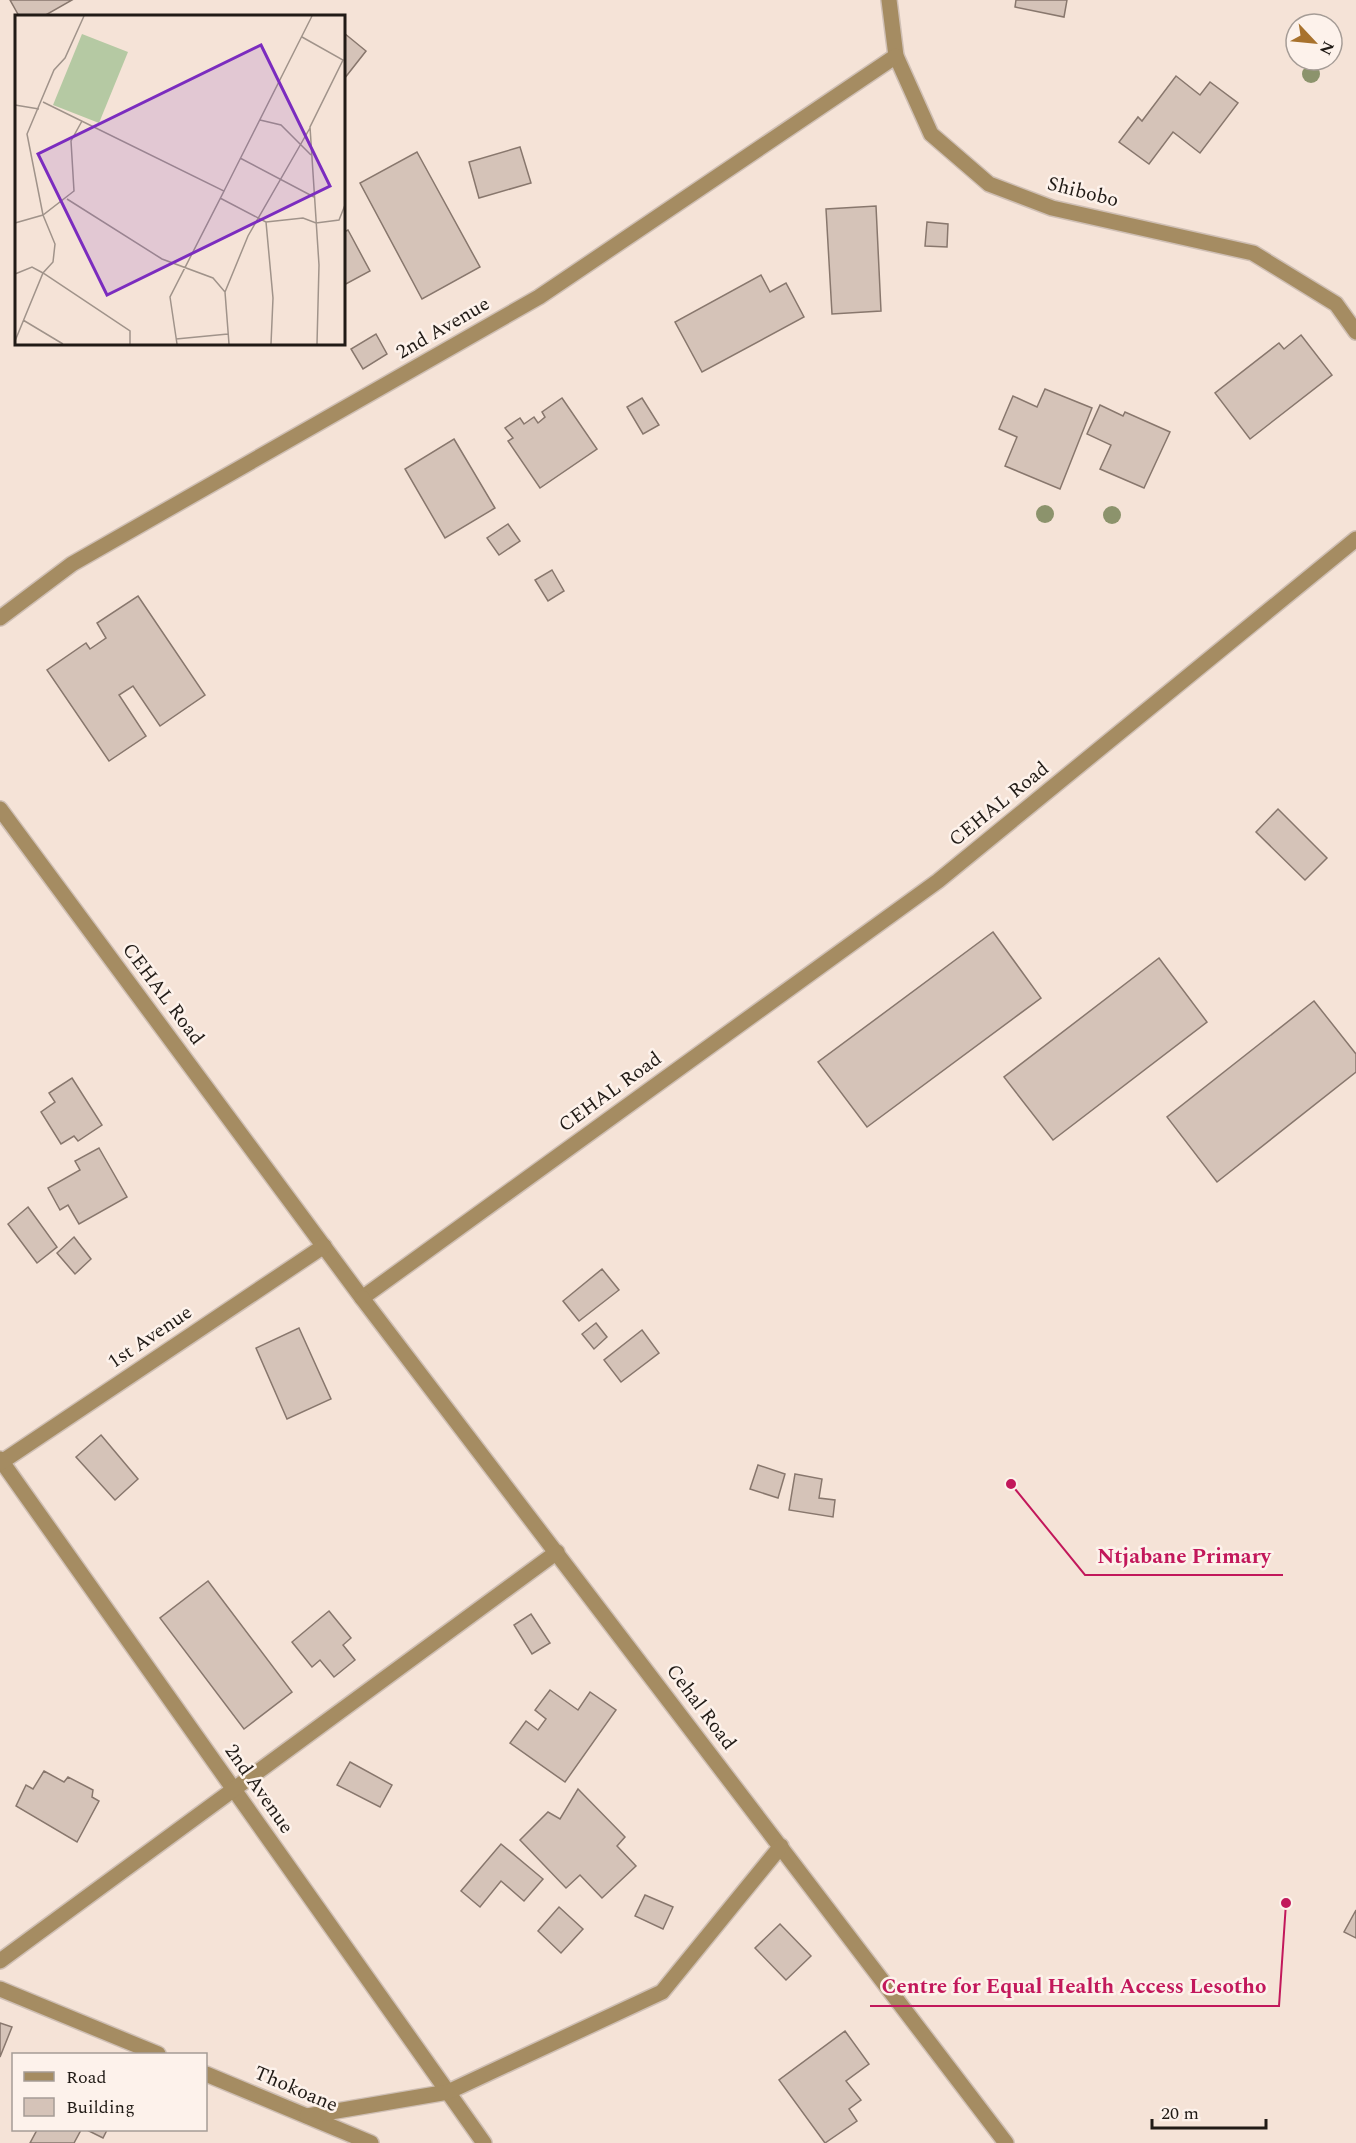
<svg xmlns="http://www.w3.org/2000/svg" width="1356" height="2143" font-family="Spectral,serif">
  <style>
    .building { fill: #d5c3b8; stroke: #88776d; stroke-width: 1.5 }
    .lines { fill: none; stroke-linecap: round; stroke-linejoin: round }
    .minor-casing { stroke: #cfbfb4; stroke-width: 18 }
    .minor { stroke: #a58c62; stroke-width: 15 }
    .tree { fill: #8c936c }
    .labels { text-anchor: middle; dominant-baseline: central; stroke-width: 5; stroke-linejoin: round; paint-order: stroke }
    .street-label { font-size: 20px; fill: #211b16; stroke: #fdf2eb }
    .inset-road { fill: none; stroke: #a0938a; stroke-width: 1.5 }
    .view { fill: #7b2cbf; fill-opacity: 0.15; stroke: #7b2cbf; stroke-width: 3 }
    .inset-edge { fill: none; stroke: #211b16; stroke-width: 3 }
    .leader { fill: none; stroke: #c2185b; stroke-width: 2 }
    .callout-dot { fill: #c2185b; stroke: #fdf2eb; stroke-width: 2 }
    .callout-label { font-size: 21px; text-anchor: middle; font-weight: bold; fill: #c2185b; stroke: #fdf2eb; stroke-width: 5; stroke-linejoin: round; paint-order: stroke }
  </style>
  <rect width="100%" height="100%" fill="#f5e3d7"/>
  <!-- building -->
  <g class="building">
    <path d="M10 0H72L44 16H19Z"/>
    <path d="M1016 0H1067L1064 17 1015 7Z"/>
    <path d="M344 33 366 51 344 79Z"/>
    <path d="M1176 76 1200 95 1210 82 1238 103 1200 153 1173 132 1149 164 1119 142 1138 117 1142 121Z"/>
    <path d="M520 147 531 183 479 198 469 162Z"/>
    <path d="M417 152 480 267 422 299 360 183Z"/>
    <path d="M876 206 881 311 832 314 826 209Z"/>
    <path d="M927 222 948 224 947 247 925 246Z"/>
    <path d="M348 230 370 271 344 285V232Z"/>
    <path d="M761 275 770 292 786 283 804 317 702 372 675 322Z"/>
    <path d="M376 334 387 354 363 369 351 349Z"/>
    <path d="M1301 335 1332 375 1250 439 1215 393 1279 343 1284 349Z"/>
    <path d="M1045 389 1092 408 1060 489 1005 466 1017 437 999 429 1013 396 1037 407Z"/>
    <path d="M562 398 597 449 540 488 508 441 513 438 505 428 520 418 524 424 534 417 538 423 545 417 542 412Z"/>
    <path d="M642 398 659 425 643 434 627 407Z"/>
    <path d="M1100 405 1123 416 1125 412 1170 432 1144 488 1100 469 1111 445 1087 434Z"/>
    <path d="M454 439 495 508 445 538 405 469Z"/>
    <path d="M508 524 520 541 499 555 487 538Z"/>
    <path d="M552 570 564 591 548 601 535 580Z"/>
    <path d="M138 596 205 695 160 726 133 686 119 695 146 736 109 761 47 670 86 643 90 649 106 638 97 623Z"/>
    <path d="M1278 809 1327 858 1305 880 1256 832Z"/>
    <path d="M993 932 1041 998 867 1127 818 1062Z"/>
    <path d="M1159 958 1207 1022 1053 1140 1004 1077Z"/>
    <path d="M1314 1001 1356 1054V1072L1217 1182 1167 1117Z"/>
    <path d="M72 1078 102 1125 78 1141 74 1136 61 1144 41 1112 55 1102 49 1093Z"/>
    <path d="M99 1148 127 1197 79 1224 68 1205 60 1210 48 1188 80 1170 75 1161Z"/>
    <path d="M28 1207 57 1247 37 1263 8 1224Z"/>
    <path d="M74 1237 91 1259 75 1274 57 1253Z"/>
    <path d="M602 1269 619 1290 579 1321 563 1301Z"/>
    <path d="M596 1323 607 1337 594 1349 582 1334Z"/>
    <path d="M299 1328 331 1399 287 1419 256 1348Z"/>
    <path d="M642 1330 659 1353 621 1382 604 1360Z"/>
    <path d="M101 1435 138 1479 115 1500 76 1457Z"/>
    <path d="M758 1465 785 1474 778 1498 750 1489Z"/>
    <path d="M795 1474 822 1479 819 1498 835 1500 833 1517 789 1510Z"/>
    <path d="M208 1581 292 1692 244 1729 160 1618Z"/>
    <path d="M329 1611 351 1638 343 1645 355 1660 334 1677 320 1660 312 1667 292 1642Z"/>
    <path d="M531 1614 550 1643 532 1654 514 1625Z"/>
    <path d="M550 1690 578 1710 590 1692 616 1710 565 1782 510 1743 526 1721 538 1730 546 1719 535 1710Z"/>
    <path d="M350 1762 392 1785 380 1807 337 1785Z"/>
    <path d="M44 1771 64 1782 68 1777 93 1790 92 1797 99 1801 77 1842 16 1806 26 1785 33 1789Z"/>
    <path d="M578 1789 625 1837 617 1846 636 1866 602 1898 580 1875 566 1888 520 1840 548 1812 560 1819Z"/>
    <path d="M501 1844 543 1879 524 1901 501 1881 480 1907 461 1891Z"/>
    <path d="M645 1895 673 1907 663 1929 635 1916Z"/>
    <path d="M559 1907 583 1929 561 1953 538 1931Z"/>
    <path d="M1356 1910V1938L1344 1932Z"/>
    <path d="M780 1924 811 1956 786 1980 755 1948Z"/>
    <path d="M0 2023 12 2027 0 2057Z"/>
    <path d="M845 2031 869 2064 846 2081 861 2100 849 2109 857 2121 825 2143 779 2080Z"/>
    <path d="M37 2130H81L74 2143H30Z"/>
    <path d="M87 2130H107L103 2138Z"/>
  </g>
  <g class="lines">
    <!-- minor casing -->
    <g class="minor-casing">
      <g id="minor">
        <path d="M889 0 896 56 931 134 989 184 1052 208 1253 253 1336 304 1356 332"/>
        <path d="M0 618 72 564 539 297 896 56"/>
        <path d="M0 809 362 1298 938 881 1356 539"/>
        <path d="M362 1298 1006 2143"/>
        <path d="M0 1459 484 2143"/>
        <path d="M0 1463 324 1246"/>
        <path d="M0 1961 557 1552"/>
        <path d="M0 1989 158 2054"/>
        <path d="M206 2074 371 2143"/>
        <path d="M307 2116 448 2092 662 1992 781 1846"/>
      </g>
    </g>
    <!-- minor -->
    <use href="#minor" class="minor"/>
  </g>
  <!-- trees -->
  <g class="tree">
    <circle cx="1311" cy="74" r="9"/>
    <circle cx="1045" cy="514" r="9"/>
    <circle cx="1112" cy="515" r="9"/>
  </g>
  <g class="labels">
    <!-- street labels -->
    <g class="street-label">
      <text transform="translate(1083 192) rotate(14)">Shibobo</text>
      <text transform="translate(443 328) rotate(-30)">2nd Avenue</text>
      <text transform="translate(999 804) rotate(-39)">CEHAL Road</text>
      <text transform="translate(163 994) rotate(53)">CEHAL Road</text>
      <text transform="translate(610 1092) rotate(-36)">CEHAL Road</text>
      <text transform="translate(150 1337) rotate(-34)">1st Avenue</text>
      <text transform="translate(701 1707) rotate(53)">Cehal Road</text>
      <text transform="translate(259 1789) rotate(55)">2nd Avenue</text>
      <text transform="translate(296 2089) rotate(23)">Thokoane</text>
    </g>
  </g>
  <!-- overview -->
  <g transform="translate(15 15)">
    <rect width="330" height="330" fill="#f5e3d7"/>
    <path d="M67 19 113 37 84 108 38 90Z" fill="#b5c9a3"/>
    <path class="inset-road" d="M287 22 328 45 295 112 304 250 302 329M28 87 209 176 155 282 162 329M0 90 24 94M245 105 266 110 296 140M225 143 299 182M209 176 297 1M205 183 251 207 258 283 256 329M52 184 147 244 198 263 210 277 214 329M251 207 288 203 301 208 324 205 330 190M0 208 28 200 59 176 56 126 67 106M0 259 17 252 28 258 115 316V329M210 277 233 221 295 113M8 305 48 329M161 324 213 319M0 326 28 258 38 247 40 229 28 200 12 119 39 55 50 43 69 1"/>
    <path class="view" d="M246 30 315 171 92 280 23 139Z"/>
    <rect width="330" height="330" class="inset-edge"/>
  </g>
  <!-- callouts -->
  <path class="leader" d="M1011 1484L1085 1575H1283M1286 1903L1279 2006H870"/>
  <g class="callout-dot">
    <circle cx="1011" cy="1484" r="6"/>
    <circle cx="1286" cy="1903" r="6"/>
  </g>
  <g class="callout-label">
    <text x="1184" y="1563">Ntjabane Primary</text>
    <text x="1074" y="1993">Centre for Equal Health Access Lesotho</text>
  </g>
  <!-- legend -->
  <rect x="12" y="2053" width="195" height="78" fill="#fdf2eb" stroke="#a59c96" stroke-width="1.5"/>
  <rect x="24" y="2072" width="30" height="9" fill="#a58c62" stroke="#a59c96" stroke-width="1.5"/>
  <text x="66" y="2083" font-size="18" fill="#211b16">Road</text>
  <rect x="24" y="2098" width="30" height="18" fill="#d5c3b8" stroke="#a59c96" stroke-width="1.5"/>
  <text x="66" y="2113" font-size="18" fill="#211b16">Building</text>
  <!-- north arrow -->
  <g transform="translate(1314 42) rotate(116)"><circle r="28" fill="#fdf2eb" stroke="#a59c96" stroke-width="1.5"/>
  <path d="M0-4.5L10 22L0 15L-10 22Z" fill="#a8722d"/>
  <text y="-9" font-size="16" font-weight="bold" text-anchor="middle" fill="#211b16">N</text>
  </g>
  <!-- scale -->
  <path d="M1152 2119v9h114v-9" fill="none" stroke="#211b16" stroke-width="3"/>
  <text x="1161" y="2119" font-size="18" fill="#211b16" stroke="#fdf2eb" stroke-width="4.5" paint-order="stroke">20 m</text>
</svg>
